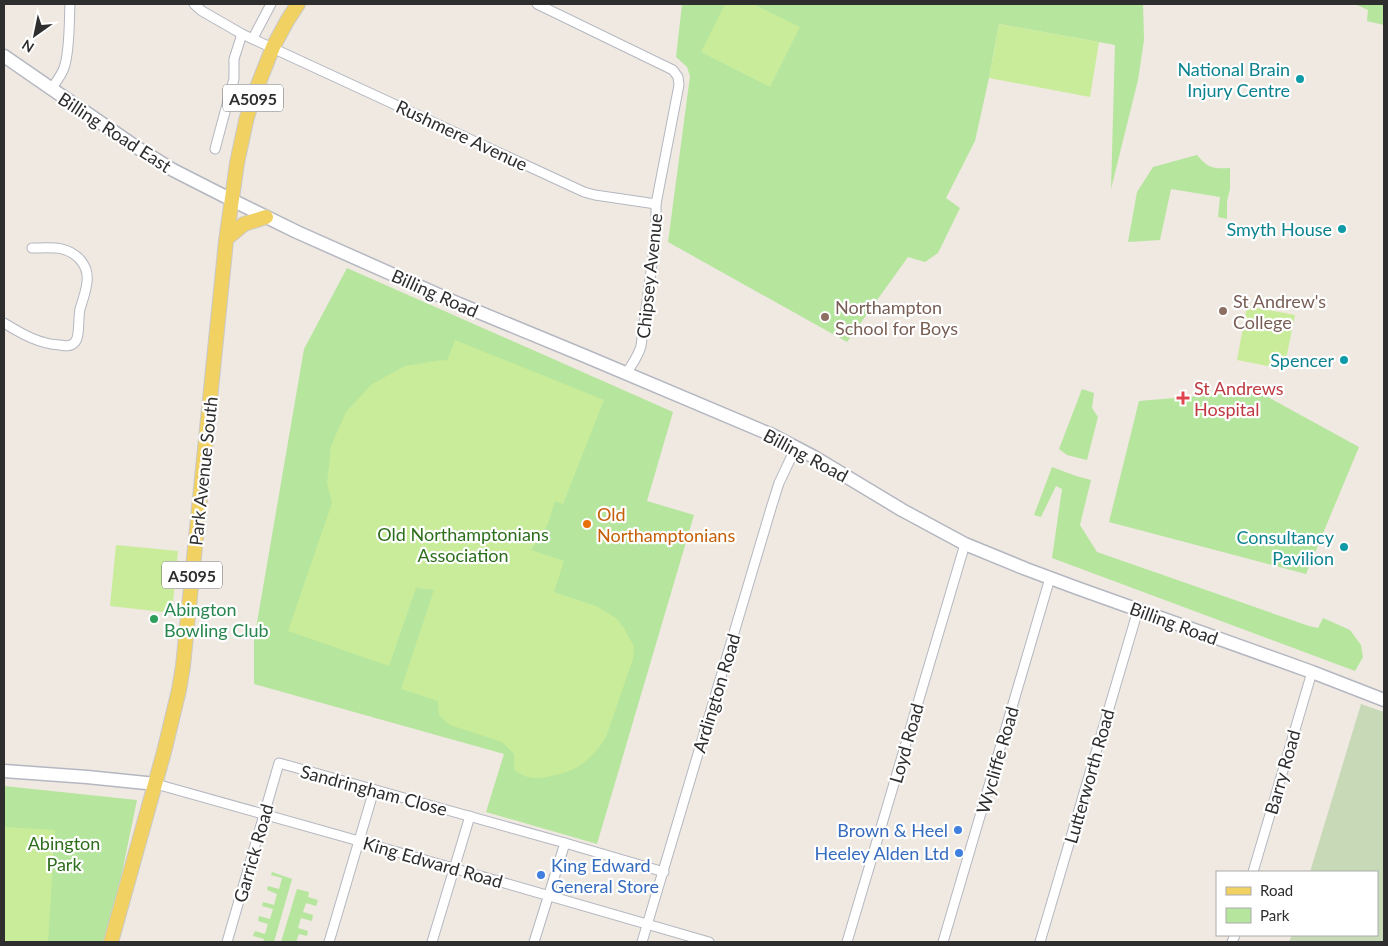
<svg xmlns="http://www.w3.org/2000/svg" width="1388" height="946" font-family="Lato,sans-serif">
  <style>
    .green { fill: #b6e59e }
    .cemetery { fill: #c8d9b8 }
    .pitch { fill: #c9ec9a }
    .lines { fill: none; stroke-linecap: round; stroke-linejoin: round }
    .street-casing { stroke: #b4b7c1; stroke-width: 11 }
    .secondary-casing { stroke: #b4b7c1; stroke-width: 15 }
    .primary-casing { stroke: #c9c9c9; stroke-width: 16 }
    .street { stroke: #fff; stroke-width: 9 }
    .secondary { stroke: #fff; stroke-width: 12 }
    .primary { stroke: #f2d163; stroke-width: 14 }
    .culture-dot { fill: #0f9aa8; stroke: #fff; stroke-width: 2 }
    .education-dot { fill: #8d6e63; stroke: #fff; stroke-width: 2 }
    .health-dot { fill: #e0444e; stroke: #fff; stroke-width: 2 }
    .food-dot { fill: #e8710a; stroke: #fff; stroke-width: 2 }
    .leisure-dot { fill: #2e9e5b; stroke: #fff; stroke-width: 2 }
    .shop-dot { fill: #3f7fe0; stroke: #fff; stroke-width: 2 }
    .labels { text-anchor: middle; dominant-baseline: central; stroke-width: 4.5; stroke-linejoin: round; paint-order: stroke }
    .shield { fill: #fff; stroke: #6d6d6d; stroke-width: 1 }
    .shield-label { font-size: 16px; font-weight: bold; fill: #2e2e2e }
    .culture-label { font-size: 18px; fill: #0d838f; stroke: #fff; text-anchor: end }
    .street-label { font-size: 18px; fill: #2e2e2e; stroke: #fff }
    .education-label { font-size: 18px; fill: #785e54; stroke: #fff; text-anchor: start }
    .health-label { font-size: 18px; fill: #be3a42; stroke: #fff; text-anchor: start }
    .food-label { font-size: 18px; fill: #c56008; stroke: #fff; text-anchor: start }
    .park-label { font-size: 18px; fill: #2c6e1b; stroke: #fff }
    .leisure-label { font-size: 18px; fill: #27864d; stroke: #fff; text-anchor: start }
    .shop-label { font-size: 18px; fill: #366cbe; stroke: #fff; text-anchor: end }
  </style>
  <rect width="100%" height="100%" fill="#efe9e1"/>
  <!-- green -->
  <g class="green">
    <path d="M682 4H1143L1144 40 1138 80 1111 189 1115 45 999 24 989 78 975 141 946 198 960 208 938 253 925 262 908 257 847 342 668 242 690 76 687 67 676 57Z"/>
    <path d="M1355 4H1384V25L1367 21 1368 10Z"/>
    <path d="M1197 155C1208 168 1213 169 1230 168V189L1227 201V219L1218 217 1220 197 1171 189 1160 240 1128 242 1137 192 1153 167Z"/>
    <path d="M347 268 673 412 647 501 694 515 597 844 486 812 504 754 254 684V640L304 349Z"/>
    <path d="M1082 389 1094 393 1092 408 1098 417 1087 460 1067 455 1059 449Z"/>
    <path d="M1257 391 1359 447 1306 574 1109 522 1139 401Z"/>
    <path d="M1052 467 1076 476 1091 480 1080 525 1097 552 1309 626 1318 628 1323 618 1350 630 1361 645 1363 657 1355 671 1052 558 1062 489 1056 486 1041 517 1034 515Z"/>
    <path d="M4 786 137 800 111 926 105 942H4Z"/>
    <path d="M272 872 292 879 274 942H263L264 939 253 936 255 931 265 934 268 924 258 921 259 916 270 919 273 909 262 906 263 902 274 905 277 894 267 890 268 886 279 889 282 878 271 875Z"/>
    <path d="M297 889 309 892 308 897 318 900 316 906 306 903 303 912 313 915 312 921 301 918 298 928 308 931 307 936 299 934 296 942H281Z"/>
  </g>
  <!-- cemetery -->
  <path class="cemetery" d="M1361 704 1384 712V942H1289L1292 935H1377V872H1310Z"/>
  <!-- pitch -->
  <g class="pitch">
    <path d="M725 4H753L800 27 770 87 701 52Z"/>
    <path d="M999 24 1099 42 1090 97 989 78Z"/>
    <path d="M1247 306 1295 315 1284 369 1237 360Z"/>
    <path d="M455 340 604 400 563 504 555 501 548 524 531 550 564 561 554 592 596 606 616 618 624 628 634 647 633 659 606 737C593 759 576 772 551 776 544 778 535 779 528 777 523 776 518 772 514 770V754L502 742 450 725 439 715 438 701 401 689 434 590 416 588 389 666 288 631 332 503 327 483 331 446 346 412 372 384 405 366 442 360 447 361Z"/>
    <path d="M116 545 178 551 172 613 110 606Z"/>
    <path d="M4 827 55 830 48 942H4Z"/>
  </g>
  <g class="lines">
    <!-- street casing -->
    <g class="street-casing">
      <g id="street">
        <path d="M194 4 202 11 242 34 584 192 595 195 656 204"/>
        <path d="M537 4 673 70 678 77 679 85 656 204V234L641 346C638 357 632 364 626 374"/>
        <path d="M253 38 271 4"/>
        <path d="M51 89C56 82 61 76 64 68 70 51 69 22 70 4"/>
        <path d="M215 149 232 86 234 79V59L242 34"/>
        <path d="M4 323C22 334 39 344 60 345 65 346 71 347 75 342 80 337 78 317 80 309 83 300 86 291 87 282 89 266 78 253 62 249 53 247 41 248 32 248"/>
        <path d="M156 784 359 841 709 942"/>
        <path d="M1253 872 1312 672"/>
        <path d="M227 942 279 763 565 843 664 872"/>
        <path d="M329 942 374 790"/>
        <path d="M432 942 470 816"/>
        <path d="M534 942 565 843"/>
        <path d="M642 942 772 505 779 483 796 447"/>
        <path d="M847 942 965 544"/>
        <path d="M943 942 1050 578"/>
        <path d="M1040 942 1138 610"/>
        <path d="M1232 942 1235 935"/>
      </g>
    </g>
    <!-- secondary casing -->
    <g class="secondary-casing">
      <g id="secondary">
        <path d="M4 56 133 145 173 170 232 200 297 232 459 304 585 356 772 435 814 457 902 510 965 544 1026 569 1077 588 1312 672 1384 700"/>
        <path d="M4 771 87 777 156 784"/>
      </g>
    </g>
    <!-- primary casing -->
    <g class="primary-casing">
      <g id="primary">
        <path d="M227 238 244 224 266 217"/>
        <path d="M111 942 164 752 179 690 183 666 226 241 237 163 246 121 252 100 273 47 287 21 298 4"/>
      </g>
    </g>
    <!-- street -->
    <use href="#street" class="street"/>
    <!-- secondary -->
    <use href="#secondary" class="secondary"/>
    <!-- primary -->
    <use href="#primary" class="primary"/>
  </g>
  <!-- markers -->
  <g class="culture-dot">
    <circle cx="1300" cy="79" r="5"/>
    <circle cx="1342" cy="229" r="5"/>
    <circle cx="1344" cy="360" r="5"/>
    <circle cx="1344" cy="547" r="5"/>
  </g>
  <g class="education-dot">
    <circle cx="1223" cy="311" r="5"/>
    <circle cx="825" cy="317" r="5"/>
  </g>
  <path class="health-dot" d="M1180.5 390.5h5v5h5v5h-5v5h-5v-5h-5v-5h5z"/>
  <circle class="food-dot" cx="587" cy="524" r="5"/>
  <circle class="leisure-dot" cx="154" cy="619" r="5"/>
  <g class="shop-dot">
    <circle cx="958" cy="830" r="5"/>
    <circle cx="959" cy="853" r="5"/>
    <circle cx="541" cy="875" r="5"/>
  </g>
  <g class="labels">
    <!-- shield labels -->
    <g class="shield">
      <rect x="223" y="84.5" width="60" height="27" rx="4"/>
      <rect x="162" y="561.5" width="60" height="27" rx="4"/>
    </g>
    <g class="shield-label">
      <text x="253" y="98">A5095</text>
      <text x="192" y="575">A5095</text>
    </g>
    <!-- culture labels -->
    <g class="culture-label">
      <text x="1290" y="69">National Brain<tspan x="1290" dy="21">Injury Centre</tspan></text>
      <text x="1332" y="229">Smyth House</text>
      <text x="1334" y="360">Spencer</text>
      <text x="1334" y="537">Consultancy<tspan x="1334" dy="21">Pavilion</tspan></text>
    </g>
    <!-- street labels -->
    <g class="street-label">
      <text transform="translate(115 132) rotate(33)">Billing Road East</text>
      <text transform="translate(462 135) rotate(25)">Rushmere Avenue</text>
      <text transform="translate(649 276) rotate(-84)">Chipsey Avenue</text>
      <text transform="translate(435 293) rotate(24)">Billing Road</text>
      <text transform="translate(806 455) rotate(28)">Billing Road</text>
      <text transform="translate(203 471) rotate(-84)">Park Avenue South</text>
      <text transform="translate(1174 623) rotate(20)">Billing Road</text>
      <text transform="translate(716 693) rotate(-73)">Ardington Road</text>
      <text transform="translate(906 743) rotate(-74)">Loyd Road</text>
      <text transform="translate(997 760) rotate(-74)">Wycliffe Road</text>
      <text transform="translate(1282 772) rotate(-74)">Barry Road</text>
      <text transform="translate(1089 776) rotate(-74)">Lutterworth Road</text>
      <text transform="translate(374 790) rotate(15)">Sandringham Close</text>
      <text transform="translate(253 853) rotate(-74)">Garrick Road</text>
      <text transform="translate(433 862) rotate(16)">King Edward Road</text>
    </g>
    <!-- education labels -->
    <g class="education-label">
      <text x="1233" y="301">St Andrew's<tspan x="1233" dy="21">College</tspan></text>
      <text x="835" y="307">Northampton<tspan x="835" dy="21">School for Boys</tspan></text>
    </g>
    <!-- health labels -->
    <g class="health-label">
      <text x="1194" y="388">St Andrews<tspan x="1194" dy="21">Hospital</tspan></text>
    </g>
    <!-- food labels -->
    <g class="food-label">
      <text x="597" y="514">Old<tspan x="597" dy="21">Northamptonians</tspan></text>
    </g>
    <!-- park labels -->
    <g class="park-label">
      <text x="463" y="534">Old Northamptonians<tspan x="463" dy="21">Association</tspan></text>
      <text x="64" y="843">Abington<tspan x="64" dy="21">Park</tspan></text>
    </g>
    <!-- leisure labels -->
    <g class="leisure-label">
      <text x="164" y="609">Abington<tspan x="164" dy="21">Bowling Club</tspan></text>
    </g>
    <!-- shop labels -->
    <g class="shop-label">
      <text x="948" y="830">Brown &amp; Heel</text>
      <text x="949" y="853">Heeley Alden Ltd</text>
      <text x="551" y="865" text-anchor="start">King Edward<tspan x="551" dy="21">General Store</tspan></text>
    </g>
  </g>
  <!-- border -->
  <rect width="1388" height="946" fill="none" stroke="#2e2e2e" stroke-width="10"/>
  <!-- legend -->
  <rect x="1216" y="871" width="162" height="65" fill="#ffffff" stroke="#ababab"/>
  <rect x="1226" y="887" width="25" height="8" fill="#f2d163" stroke="#ababab"/>
  <text x="1260" y="896" font-size="15" fill="#2e2e2e">Road</text>
  <rect x="1226" y="908" width="25" height="15" fill="#b6e59e" stroke="#ababab"/>
  <text x="1260" y="921" font-size="15" fill="#2e2e2e">Park</text>
  <!-- north arrow -->
  <g transform="translate(35 35) rotate(213)" stroke="#ffffff" stroke-width="4" paint-order="stroke">
  <path d="M0-4L9 19L0 12L-9 19Z" fill="#2e2e2e"/>
  <text y="-8" font-size="14" font-weight="bold" text-anchor="middle" fill="#2e2e2e">N</text>
  </g>
</svg>
